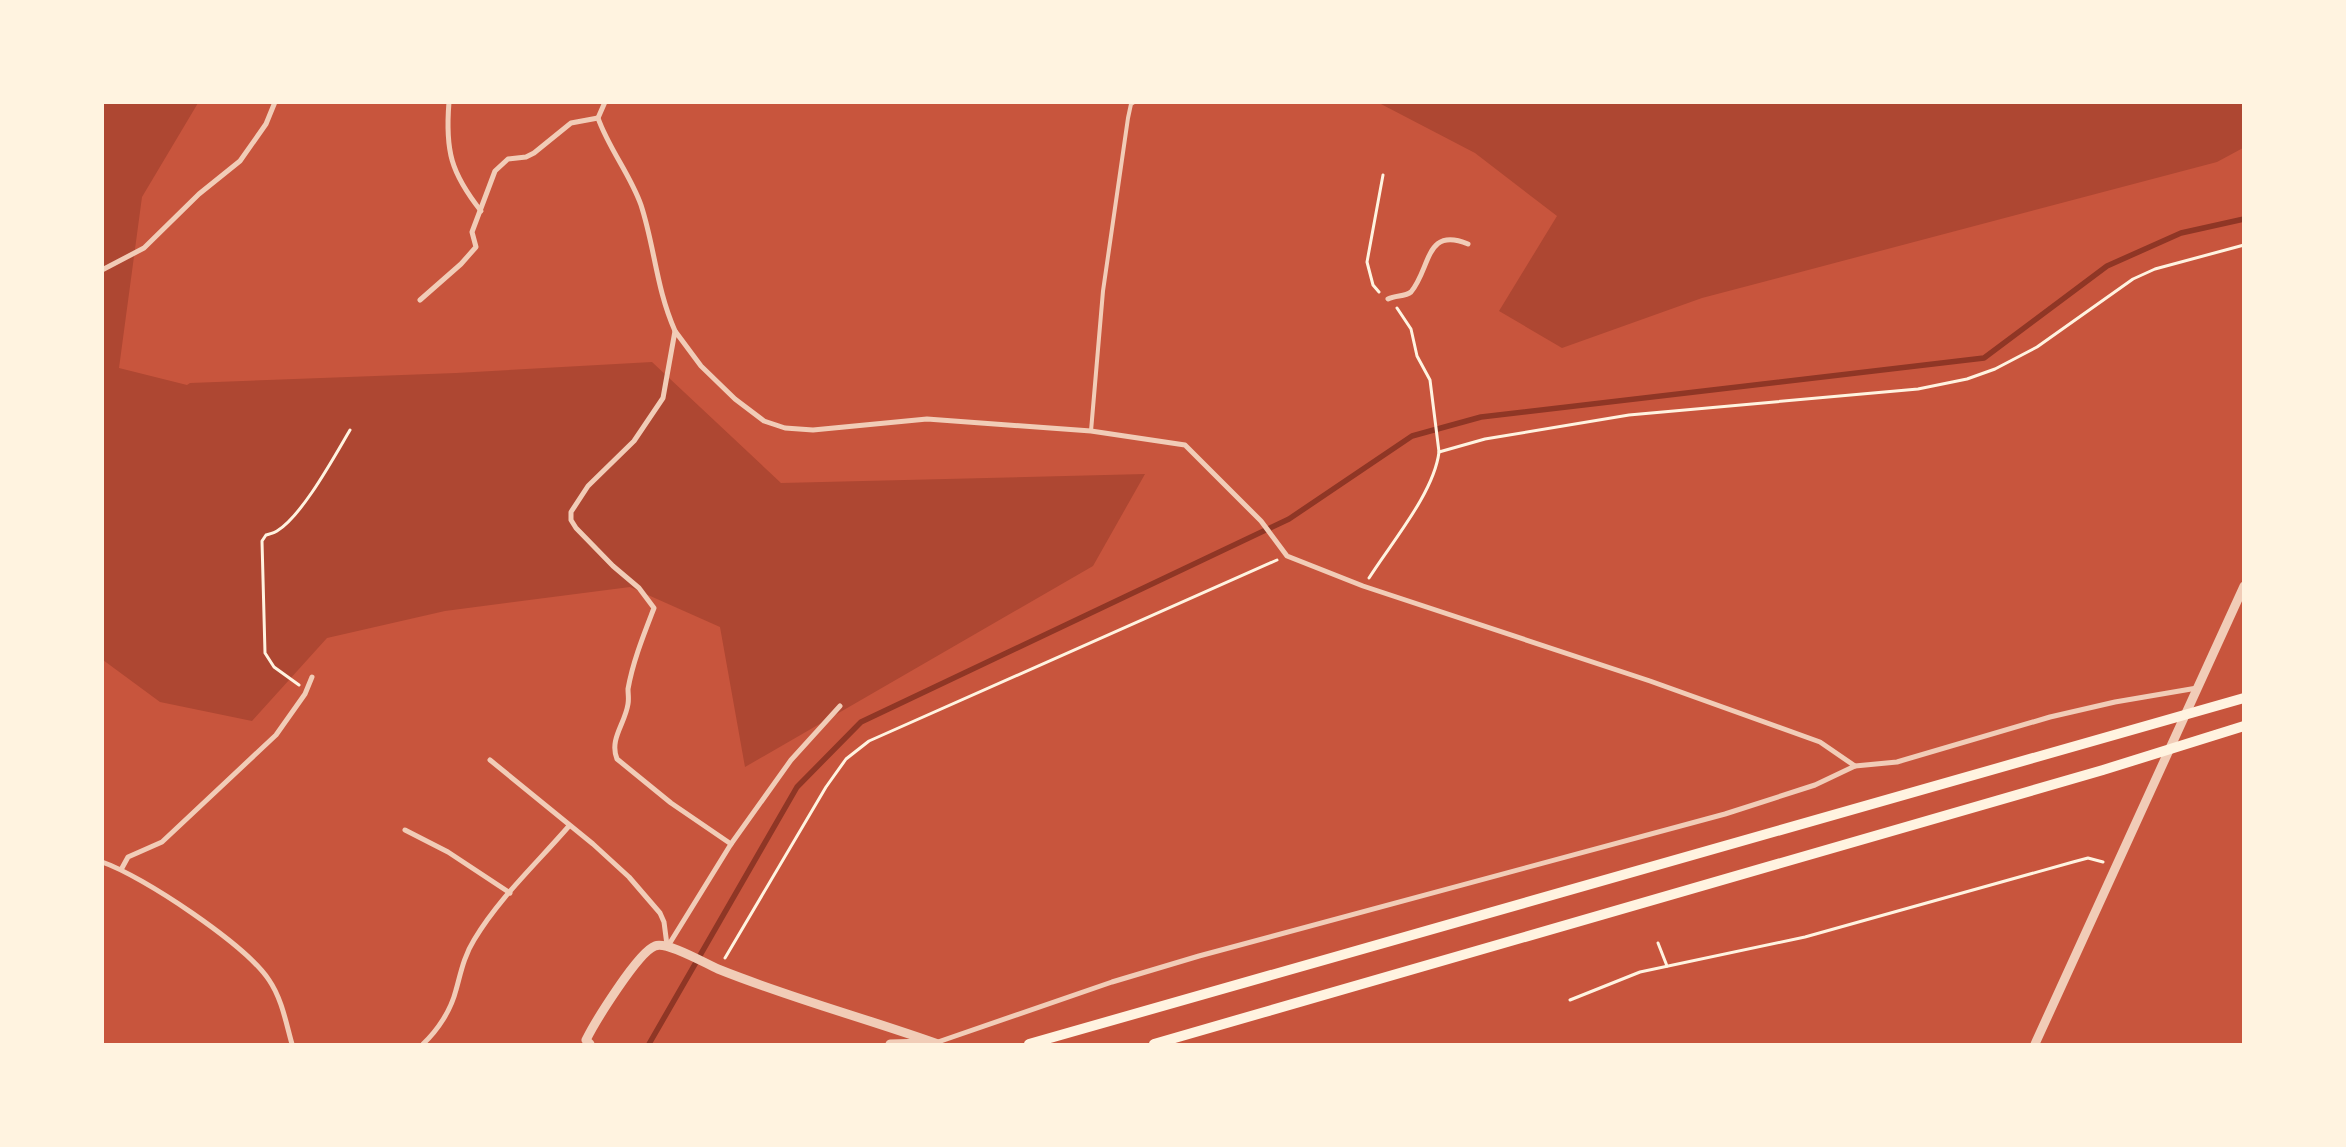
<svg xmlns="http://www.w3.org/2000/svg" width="2346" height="1147" font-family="Quicksand,sans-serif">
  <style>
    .green { fill: #ae4732 }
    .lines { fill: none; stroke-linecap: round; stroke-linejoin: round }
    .stream { stroke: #8f3625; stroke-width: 5.5 }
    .path { stroke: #fff3e0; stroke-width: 3 }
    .service { stroke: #f1ccb7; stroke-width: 4 }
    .minor { stroke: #f1ccb7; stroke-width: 5 }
    .tertiary { stroke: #f1ccb7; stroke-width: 9 }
    .secondary { stroke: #fff3e0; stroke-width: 10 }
  </style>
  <rect width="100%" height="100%" fill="#c8553d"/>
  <!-- green -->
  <g class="green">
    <path d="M103 103H198L142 197 119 368 187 385 190 383 456 373 652 362 781 483 1145 474 1093 566 745 767 720 627 630 587 445 611 327 638 252 721 160 702 103 660Z"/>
    <path d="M1379 103H2243V148L2217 162 1702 298 1562 348 1499 311 1557 216 1475 153Z"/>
  </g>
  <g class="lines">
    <!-- stream -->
    <path class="stream" d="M649 1044 797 787 861 722 1289 519 1412 436 1481 417 1984 358 2107 266 2181 233 2244 219"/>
    <!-- path -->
    <g class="path">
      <path d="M1379 292 1373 285 1367 262 1383 175"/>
      <path d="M1439 452 1485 439 1629 415 1918 389 1967 379 1995 369 2037 347 2133 279 2155 269 2244 245"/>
      <path d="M1369 578C1391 543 1434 493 1439 452L1430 380 1417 356 1411 329 1397 308"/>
      <path d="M299 685 274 667 265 653 262 541 266 535C269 534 274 533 277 531 302 516 334 457 350 430"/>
      <path d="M1658 943 1667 966"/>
      <path d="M725 958 826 787 846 759 869 741 1277 560"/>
      <path d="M1570 1000 1640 972 1805 937 2073 862 2088 858 2103 862"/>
    </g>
    <!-- service -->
    <path class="service" d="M1091 431 1103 291 1128 118 1131 104 1134 102"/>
    <!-- minor -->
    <g class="minor">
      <path d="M449 102C445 151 451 173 481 211"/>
      <path d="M605 102 598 118C609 149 630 174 641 205 655 248 656 288 675 331"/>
      <path d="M102 270 144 248 199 194 240 161 266 124 275 102"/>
      <path d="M1388 299C1396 295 1405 297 1411 292 1431 268 1425 226 1468 244"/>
      <path d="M420 300 461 264 476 247 472 232 495 171 508 159 526 157 534 153 571 123 598 118"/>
      <path d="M490 760 593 844 629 877 660 913 664 922 667 945"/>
      <path d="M1855 766 1897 762 2050 717 2115 702 2197 688"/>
      <path d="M405 830 448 852 510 893"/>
      <path d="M731 844 671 803 617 759C609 739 625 724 628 704 629 699 628 694 628 689 633 661 644 634 654 608L639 588 613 566 576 528 571 520V512L588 486 634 441 663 398 675 331 701 366 735 399 764 421 785 428 813 430 927 419 1091 431 1185 445 1261 521 1287 556 1363 586 1650 681 1820 742 1855 766 1815 785 1725 814 1199 956 1112 982 935 1043"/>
      <path d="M102 862C143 876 246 945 269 980 282 999 286 1023 292 1044"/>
      <path d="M122 868 128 857 162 842 276 735 305 694 312 677"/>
      <path d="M668 946 731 844 791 760 840 706"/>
      <path d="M423 1044C438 1030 451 1010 456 990 461 972 464 956 474 940 499 898 537 863 569 826"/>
    </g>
    <!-- tertiary -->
    <g class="tertiary">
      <path d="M590 1044 586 1040C595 1022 638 952 655 946 667 941 706 964 718 969 790 998 865 1018 938 1044"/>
      <path d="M890 1044 927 1043"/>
      <path d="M2035 1044 2244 586"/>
    </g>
    <!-- secondary -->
    <g class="secondary">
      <path d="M1029 1044 2244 698"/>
      <path d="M1154 1044 2103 770 2244 726"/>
    </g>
  </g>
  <!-- border -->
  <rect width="2346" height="1147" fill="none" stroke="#fff3e0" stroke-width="208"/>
</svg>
